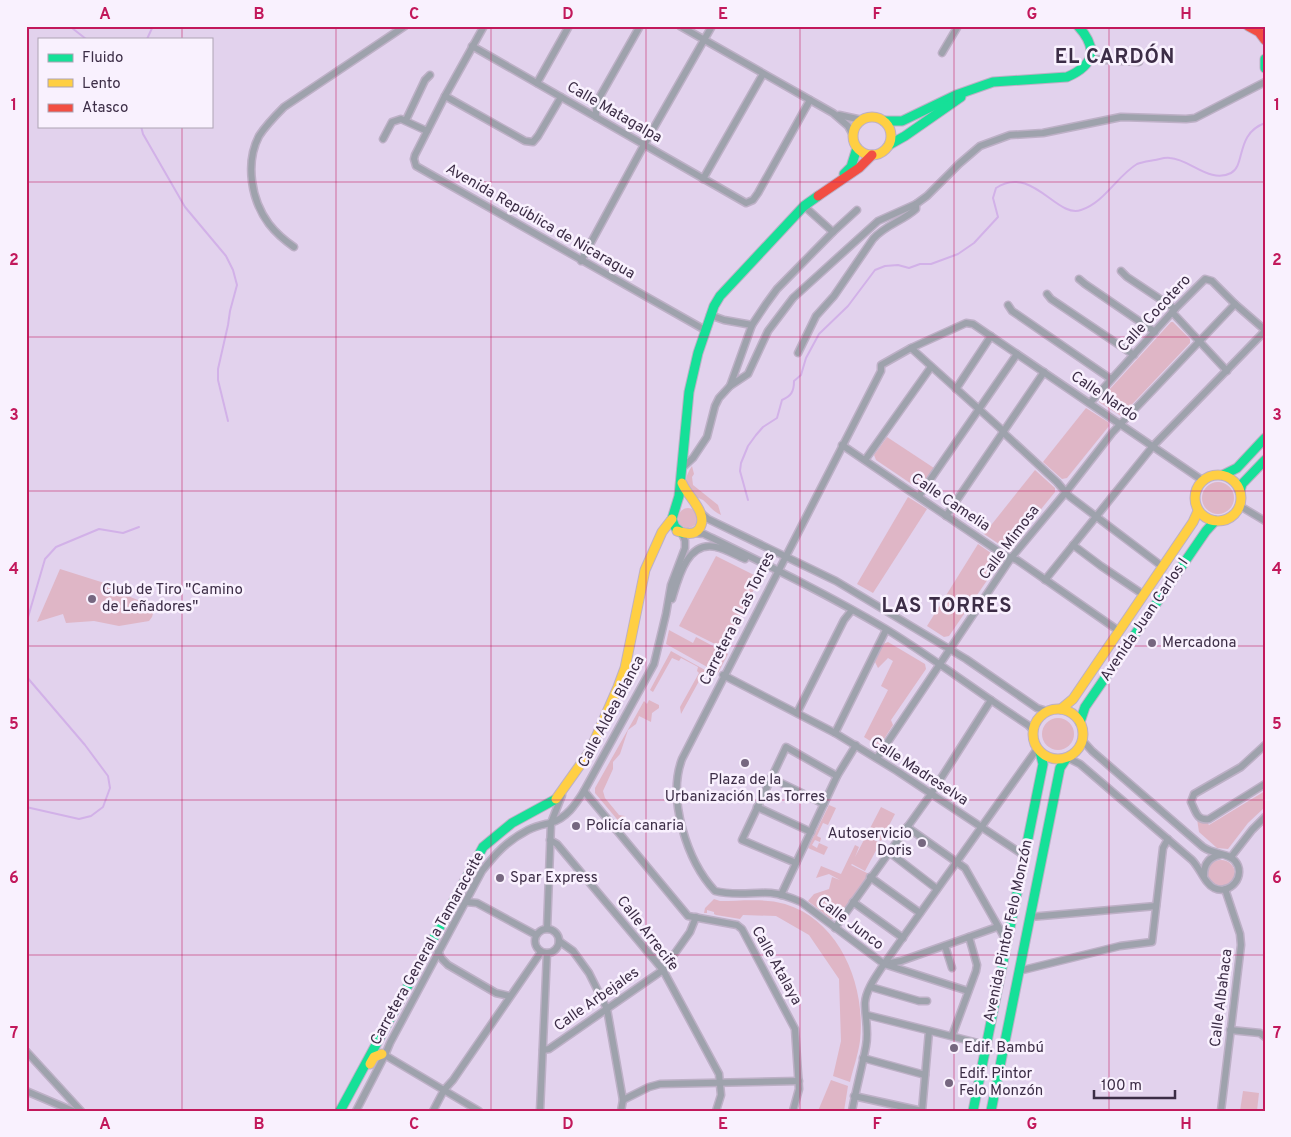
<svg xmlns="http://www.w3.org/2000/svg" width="1291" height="1137" font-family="Overpass,sans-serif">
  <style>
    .green { fill: #dfb6c6 }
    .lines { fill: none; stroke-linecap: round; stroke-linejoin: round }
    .stream { stroke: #d2b1e8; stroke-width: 2 }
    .street-casing { stroke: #bdb0c6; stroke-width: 9 }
    .fast-casing { stroke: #bdb0c6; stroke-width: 11 }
    .slow-casing { stroke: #bdb0c6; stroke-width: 11 }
    .jam-casing { stroke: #bdb0c6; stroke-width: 11 }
    .street { stroke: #9ea2ac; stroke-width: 6 }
    .fast { stroke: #16e098; stroke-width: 9 }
    .slow { stroke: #ffcf43; stroke-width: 9 }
    .jam { stroke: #f24e42; stroke-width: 9 }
    .grid { fill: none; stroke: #c2185b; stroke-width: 1; stroke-opacity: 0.55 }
    .poi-dot { fill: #766780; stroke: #f9f1fe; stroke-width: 2 }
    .labels { text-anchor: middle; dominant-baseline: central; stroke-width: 5; stroke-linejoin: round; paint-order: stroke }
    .street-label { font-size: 15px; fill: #3c2d46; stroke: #f9f1fe }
    .poi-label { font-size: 15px; fill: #3c2d46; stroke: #f9f1fe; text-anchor: start }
    .district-label { font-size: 20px; font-weight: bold; letter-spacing: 1px; fill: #3c2d46; stroke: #f9f1fe }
    .neatline { fill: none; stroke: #c2185b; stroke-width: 2 }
    .grid-label { font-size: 16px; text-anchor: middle; font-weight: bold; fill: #c2185b }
  </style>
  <rect width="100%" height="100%" fill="#e2d2ed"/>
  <!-- green -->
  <g class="green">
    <path d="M1171 322H1173L1190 339V343L1121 416 1099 402V401Z"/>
    <path d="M1086 408 1108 422 1109 426 1067 478 1062 479 1043 462Z"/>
    <path d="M887 437 934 468 921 486 913 485 876 460 874 455Z"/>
    <path d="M692 466 694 474 692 477 693 485 718 505 721 515C711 510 710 506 703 500 699 498 695 497 692 494 682 485 686 475 692 466Z"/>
    <path d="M1035 470 1055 488V492L1008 550 984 534Z"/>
    <circle cx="1218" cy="498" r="16"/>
    <path d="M908 497 927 509 873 593 857 584Z"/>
    <circle cx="688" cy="518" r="10"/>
    <path d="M978 544 1001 560 949 636 944 637 927 626Z"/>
    <path d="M716 556 760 578 723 648 679 626Z"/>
    <path d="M60 569 117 587 118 592 155 607 152 617 149 621 119 626 94 621 66 623 63 614 37 622Z"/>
    <path d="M669 630 693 643 696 637 728 654 718 673 666 644Z"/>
    <path d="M888 642 925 664 926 669 891 720 893 725 877 750 873 748 875 744 864 737 888 690 881 686 893 661 888 658 878 668 875 662 883 644Z"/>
    <path d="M671 651 705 670 681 714 680 707 699 673 697 671 698 667 681 658 679 661 672 658 653 692 650 690Z"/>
    <path d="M649 700 659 705V708L652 713 651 722 639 716 636 724 628 730 620 754 613 762V769L603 791 605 798 619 815 625 816 621 824 595 793V788L644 701 647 704Z"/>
    <circle cx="1058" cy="734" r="16"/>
    <path d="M1265 791V807L1248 823 1228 849 1217 848 1199 832 1197 819 1201 822H1207L1209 825Z"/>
    <path d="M829 805 836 808 828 825 823 823 817 836 821 838 820 842 815 840 812 845 817 848 819 843 828 847 824 855 808 848Z"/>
    <path d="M881 807 895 814 881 841 867 834Z"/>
    <path d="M866 836 880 843 865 871 852 864 851 865 869 874 838 918 831 919 808 901 814 894 829 889 832 877 840 880 829 874 816 878 821 866 841 874 855 845 859 847 855 857Z"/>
    <circle cx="1221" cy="874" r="14"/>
    <path d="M714 899 720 901C741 901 765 898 785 904 841 921 866 987 860 1041 858 1055 853 1069 850 1082L833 1076 841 1041 839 979 809 935 776 916 743 915 740 919 716 915 714 914V912L707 910V913H704L705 908Z"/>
    <path d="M831 1080 848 1086 844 1111H818Z"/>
    <path d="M1243 1091 1259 1093 1257 1111H1240Z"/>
  </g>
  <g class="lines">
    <!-- stream -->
    <g class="stream">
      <path d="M61 26 72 28 86 39"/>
      <path d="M147 39 153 26"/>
      <path d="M141 126 143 134 185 207 226 256 233 270 237 285 230 311 228 325 218 369V380L228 421"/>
      <path d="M748 500 740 471 741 463 748 446 756 435 763 427 777 418 782 400C791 396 794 392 794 381L801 375 806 358 819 334 848 306 875 270 885 266 898 265 909 268 920 264H931L958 254 974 243 998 217 993 198 996 188C1032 164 1057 219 1081 210 1104 203 1117 176 1137 164 1142 162 1150 161 1155 160 1160 159 1166 157 1170 158 1190 159 1210 184 1231 173 1246 165 1235 134 1265 123"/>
      <path d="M26 624 45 559 56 547 99 529 123 533 139 527"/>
      <path d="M26 676 85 745 108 776 110 788 103 807 91 816 79 819 26 807"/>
    </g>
    <!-- street casing -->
    <g class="street-casing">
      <g id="street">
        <path d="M484 26 445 96 415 155 414 159 416 166 705 330"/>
        <path d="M680 26 833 113 848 126 853 135"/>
        <path d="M472 46 746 203 753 200 758 193 810 100"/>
        <path d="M942 53 958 26"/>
        <path d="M1090 59 1139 62"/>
        <path d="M537 83 569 26"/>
        <path d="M445 96 525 141 533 142 538 136 561 97"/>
        <path d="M839 115 862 120"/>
        <path d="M596 117V106L598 100 640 26"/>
        <path d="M406 120 425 80 430 75"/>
        <path d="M383 139 392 122 401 119 427 131"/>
        <path d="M703 179 763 74"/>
        <path d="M804 206 833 232"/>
        <path d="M294 247C284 240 276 233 269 224 251 200 245 163 259 136 266 125 275 116 284 107L405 26"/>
        <path d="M581 261 644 145 712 26"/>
        <path d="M1121 271 1127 277 1175 309"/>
        <path d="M1079 279 1085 284 1155 332"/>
        <path d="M1047 294 1051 299 1134 355"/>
        <path d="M1008 305 1012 311 1111 379"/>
        <path d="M1172 312 1227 371"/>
        <path d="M710 315 724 320 752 325"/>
        <path d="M911 348 1001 429 1006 435 1057 482 1069 496 1163 567"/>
        <path d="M798 353 816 316 834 296 873 239C885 225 903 221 916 209V204"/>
        <path d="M730 386 752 325 766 304 777 289 833 232 857 210"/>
        <path d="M956 389 991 336"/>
        <path d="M1090 403 1175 309 1205 279 1212 281 1235 304 1265 330"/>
        <path d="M842 445 1004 555 1017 560 1119 631"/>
        <path d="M865 460 931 367"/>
        <path d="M681 469 693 458 707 437 715 406 719 398 730 386 748 374 768 331 793 298 878 221 916 204 927 196 959 164 980 146 1010 135 1043 133 1121 117 1186 119 1195 118 1265 82"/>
        <path d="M919 496 1017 354"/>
        <path d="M1240 506 1265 521"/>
        <path d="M701 513 708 519 836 581 966 659 1037 708 1047 711"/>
        <path d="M946 516 1044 372"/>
        <path d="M694 533 704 534C765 564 827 594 886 629 935 659 980 694 1028 725L1033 730"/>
        <path d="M1073 545 1101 566 1144 595"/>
        <path d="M1045 580 1153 446 1265 331"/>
        <path d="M672 599C678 579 687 540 716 547 726 549 735 555 745 559"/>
        <path d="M723 675 835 733 897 771 1025 856"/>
        <path d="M797 713 844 620 852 610"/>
        <path d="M835 733 886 630"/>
        <path d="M1265 745 1241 767 1194 794 1191 802C1196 812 1197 821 1209 819L1265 784"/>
        <path d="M877 758 1011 558 1066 492 1112 433 1235 304"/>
        <path d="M1068 758 1080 764 1192 860C1200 868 1205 884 1214 888 1230 896 1247 875 1235 861 1229 853 1214 855 1203 847L1092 751 1083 741"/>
        <path d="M771 778 824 804"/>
        <path d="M584 791 688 916 737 925 742 929 795 1029 799 1089 793 1111"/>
        <path d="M757 807 811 832"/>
        <path d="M907 827 965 868 1007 942"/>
        <path d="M550 840 557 844 663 970 719 1074 721 1095 716 1111"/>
        <path d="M889 852 937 889"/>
        <path d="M1231 857 1252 830 1265 817"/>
        <path d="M796 863 742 840 786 747 837 776"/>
        <path d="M1204 875C1204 864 1209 857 1220 855"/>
        <path d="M870 877 920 913"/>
        <path d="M781 895 837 776 856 745"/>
        <path d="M466 902 477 903 536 935"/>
        <path d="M853 902 903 938"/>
        <path d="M1030 917 1156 906"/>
        <path d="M835 928 931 794 991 700"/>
        <circle cx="547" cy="941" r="12"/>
        <path d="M547 929 551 823 562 795"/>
        <path d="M559 941 573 951 589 973 607 1009 623 1100 621 1111"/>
        <path d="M945 946 952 968"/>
        <path d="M438 952 442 959 448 965 496 993 510 996"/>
        <path d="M885 964 901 961 997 927"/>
        <path d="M1019 971 1120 946 1152 942 1163 848 1168 839"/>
        <path d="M871 987 919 1001H927"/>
        <path d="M968 991 884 964 801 902C792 898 781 894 771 893 752 892 734 896 715 891 687 861 667 799 682 759L881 371V365L911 348 966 323 973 324 1202 480"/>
        <path d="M867 1015 986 1045"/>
        <path d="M1230 1030 1260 1033 1265 1037"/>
        <path d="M952 1036 976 971 977 965 969 937"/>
        <path d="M543 1050 549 1049 663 970 690 932 696 917"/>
        <path d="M26 1051 81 1111"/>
        <path d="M383 1054 479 1111"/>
        <path d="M863 1058 925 1075"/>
        <path d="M26 1091 73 1111"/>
        <path d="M854 1096 922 1111"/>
        <path d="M623 1100 649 1087 660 1084 799 1081"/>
        <path d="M356 1111 385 1055 390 1043 482 871C496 853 507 841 528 830 536 826 542 825 550 823 566 819 576 804 584 791L654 664 666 614 671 585 685 548V541L682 533"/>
        <path d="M433 1111 444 1090 453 1080 541 952"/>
        <path d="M540 1111 547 953"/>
        <path d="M852 1111C856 1089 862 1068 866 1046 869 1031 865 1017 865 1003 866 989 877 975 884 964L1037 749"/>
        <path d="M922 1111 929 1031"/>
        <path d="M1221 1111 1241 945 1240 934 1225 889"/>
      </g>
    </g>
    <!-- fast casing -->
    <g class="fast-casing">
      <g id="fast">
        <path d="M1265 59V68"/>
        <path d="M884 121H902L956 95 993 82 1067 77C1095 65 1098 48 1078 26"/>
        <path d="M889 145 905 136 961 97"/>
        <path d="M844 174 851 167 857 148"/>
        <path d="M1223 475 1237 468 1265 438"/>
        <path d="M1240 491 1242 484 1265 460"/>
        <path d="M682 533 675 527 672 519 679 496 689 392 698 353 714 306 720 296 804 206 818 196"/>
        <path d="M1080 722 1085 707 1206 531 1215 521"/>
        <path d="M340 1111 483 847 512 823 556 799"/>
        <path d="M973 1111 1043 764 1040 752"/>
        <path d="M991 1111 1060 768 1066 759"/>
      </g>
    </g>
    <!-- slow casing -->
    <g class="slow-casing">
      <g id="slow">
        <circle cx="872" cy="136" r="19"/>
        <circle cx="1218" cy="498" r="23"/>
        <path d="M677 531C684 533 694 536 699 529 710 514 687 496 682 483"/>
        <circle cx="1058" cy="734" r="25"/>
        <path d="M1061 709 1073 699 1193 522 1198 511"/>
        <path d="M556 799 590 751 618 687 625 668 645 570 662 532 672 519"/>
        <path d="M370 1064 374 1057 382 1054"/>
      </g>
    </g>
    <!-- jam casing -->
    <g class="jam-casing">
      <g id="jam">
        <path d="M1248 26 1259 32 1265 40"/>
        <path d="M818 196 859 168 872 155"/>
      </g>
    </g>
    <!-- street -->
    <use href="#street" class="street"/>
    <!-- fast -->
    <use href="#fast" class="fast"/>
    <!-- slow -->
    <use href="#slow" class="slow"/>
    <!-- jam -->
    <use href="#jam" class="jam"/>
  </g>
  <!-- grid -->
  <path class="grid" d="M182 26V39M336 26V1111M491 26V1111M646 26V1111M800 26V1111M954 26V1111M1109 26V1111M182 126V1111M26 182H1265M26 337H1265M26 491H1265M26 646H1265M26 800H1265M26 955H1265"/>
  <!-- markers -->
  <g class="poi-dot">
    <circle cx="92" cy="599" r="5"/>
    <circle cx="1152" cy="643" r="5"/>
    <circle cx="745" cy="763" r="5"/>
    <circle cx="576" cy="826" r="5"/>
    <circle cx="922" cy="843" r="5"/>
    <circle cx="500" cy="878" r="5"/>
    <circle cx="954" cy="1048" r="5"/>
    <circle cx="949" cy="1083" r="5"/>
  </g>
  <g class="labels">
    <!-- street labels -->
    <g class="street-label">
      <text transform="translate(614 113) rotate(30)">Calle Matagalpa</text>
      <text transform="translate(540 222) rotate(30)">Avenida República de Nicaragua</text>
      <text transform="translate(1155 314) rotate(-47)">Calle Cocotero</text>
      <text transform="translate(1104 397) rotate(34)">Calle Nardo</text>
      <text transform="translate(950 503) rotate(34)">Calle Camelia</text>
      <text transform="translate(1010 543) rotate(-53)">Calle Mimosa</text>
      <text transform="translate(738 619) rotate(-63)">Carretera a Las Torres</text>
      <text transform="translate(1145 620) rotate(-56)">Avenida Juan Carlos I</text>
      <text transform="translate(612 712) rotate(-62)">Calle Aldea Blanca</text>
      <text transform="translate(919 772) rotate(33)">Calle Madreselva</text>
      <text transform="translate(850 924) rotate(37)">Calle Junco</text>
      <text transform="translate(1009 931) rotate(-78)">Avenida Pintor Felo Monzón</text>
      <text transform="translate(647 934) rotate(52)">Calle Arrecife</text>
      <text transform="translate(428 949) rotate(-61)">Carretera General a Tamaraceite</text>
      <text transform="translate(776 966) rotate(61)">Calle Atalaya</text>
      <text transform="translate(1222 998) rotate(-83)">Calle Albahaca</text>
      <text transform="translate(597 1000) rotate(-35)">Calle Arbejales</text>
    </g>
    <!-- poi labels -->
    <g class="poi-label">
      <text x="102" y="590">Club de Tiro "Camino<tspan x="102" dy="17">de Leñadores"</tspan></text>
      <text x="1162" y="643">Mercadona</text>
      <text x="745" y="780" text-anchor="middle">Plaza de la<tspan x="745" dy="17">Urbanización Las Torres</tspan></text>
      <text x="586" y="826">Policía canaria</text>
      <text x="912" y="834" text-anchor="end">Autoservicio<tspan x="912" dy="17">Doris</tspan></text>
      <text x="510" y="878">Spar Express</text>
      <text x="964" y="1048">Edif. Bambú</text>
      <text x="959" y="1074">Edif. Pintor<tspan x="959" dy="17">Felo Monzón</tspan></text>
    </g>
    <!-- district labels -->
    <g class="district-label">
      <text x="1115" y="58">EL CARDÓN</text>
      <text x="947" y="607">LAS TORRES</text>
    </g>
  </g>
  <!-- border -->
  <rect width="1291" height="1137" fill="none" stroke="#f9f1fe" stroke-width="55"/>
  <!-- legend -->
  <rect x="38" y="38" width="175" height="90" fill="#f9f1fe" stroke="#ada3b4"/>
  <rect x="48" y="54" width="25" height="8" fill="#16e098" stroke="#ada3b4"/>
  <text x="82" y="62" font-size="15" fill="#3c2d46">Fluido</text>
  <rect x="48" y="79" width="25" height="8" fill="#ffcf43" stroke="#ada3b4"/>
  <text x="82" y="88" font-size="15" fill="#3c2d46">Lento</text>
  <rect x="48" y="104" width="25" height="8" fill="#f24e42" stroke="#ada3b4"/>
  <text x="82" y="112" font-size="15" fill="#3c2d46">Atasco</text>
  <!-- scale -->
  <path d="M1094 1090v8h81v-8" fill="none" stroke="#3c2d46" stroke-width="2.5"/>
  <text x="1101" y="1090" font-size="15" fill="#3c2d46" stroke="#f9f1fe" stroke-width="4" paint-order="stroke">100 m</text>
  <rect x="28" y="28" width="1236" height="1082" class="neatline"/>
  <g class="grid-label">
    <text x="105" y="19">A</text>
    <text x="259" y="19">B</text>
    <text x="414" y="19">C</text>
    <text x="568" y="19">D</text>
    <text x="723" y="19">E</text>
    <text x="877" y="19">F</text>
    <text x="1032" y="19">G</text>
    <text x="1186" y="19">H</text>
    <text x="14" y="110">1</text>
    <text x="1277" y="110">1</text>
    <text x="14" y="265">2</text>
    <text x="1277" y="265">2</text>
    <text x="14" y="420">3</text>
    <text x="1277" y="420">3</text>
    <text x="14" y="574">4</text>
    <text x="1277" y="574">4</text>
    <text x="14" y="729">5</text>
    <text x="1277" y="729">5</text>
    <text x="14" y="883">6</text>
    <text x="1277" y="883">6</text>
    <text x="14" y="1038">7</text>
    <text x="1277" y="1038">7</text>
    <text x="105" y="1129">A</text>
    <text x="259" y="1129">B</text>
    <text x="414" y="1129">C</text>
    <text x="568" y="1129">D</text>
    <text x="723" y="1129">E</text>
    <text x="877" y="1129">F</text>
    <text x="1032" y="1129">G</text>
    <text x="1186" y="1129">H</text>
  </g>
</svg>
